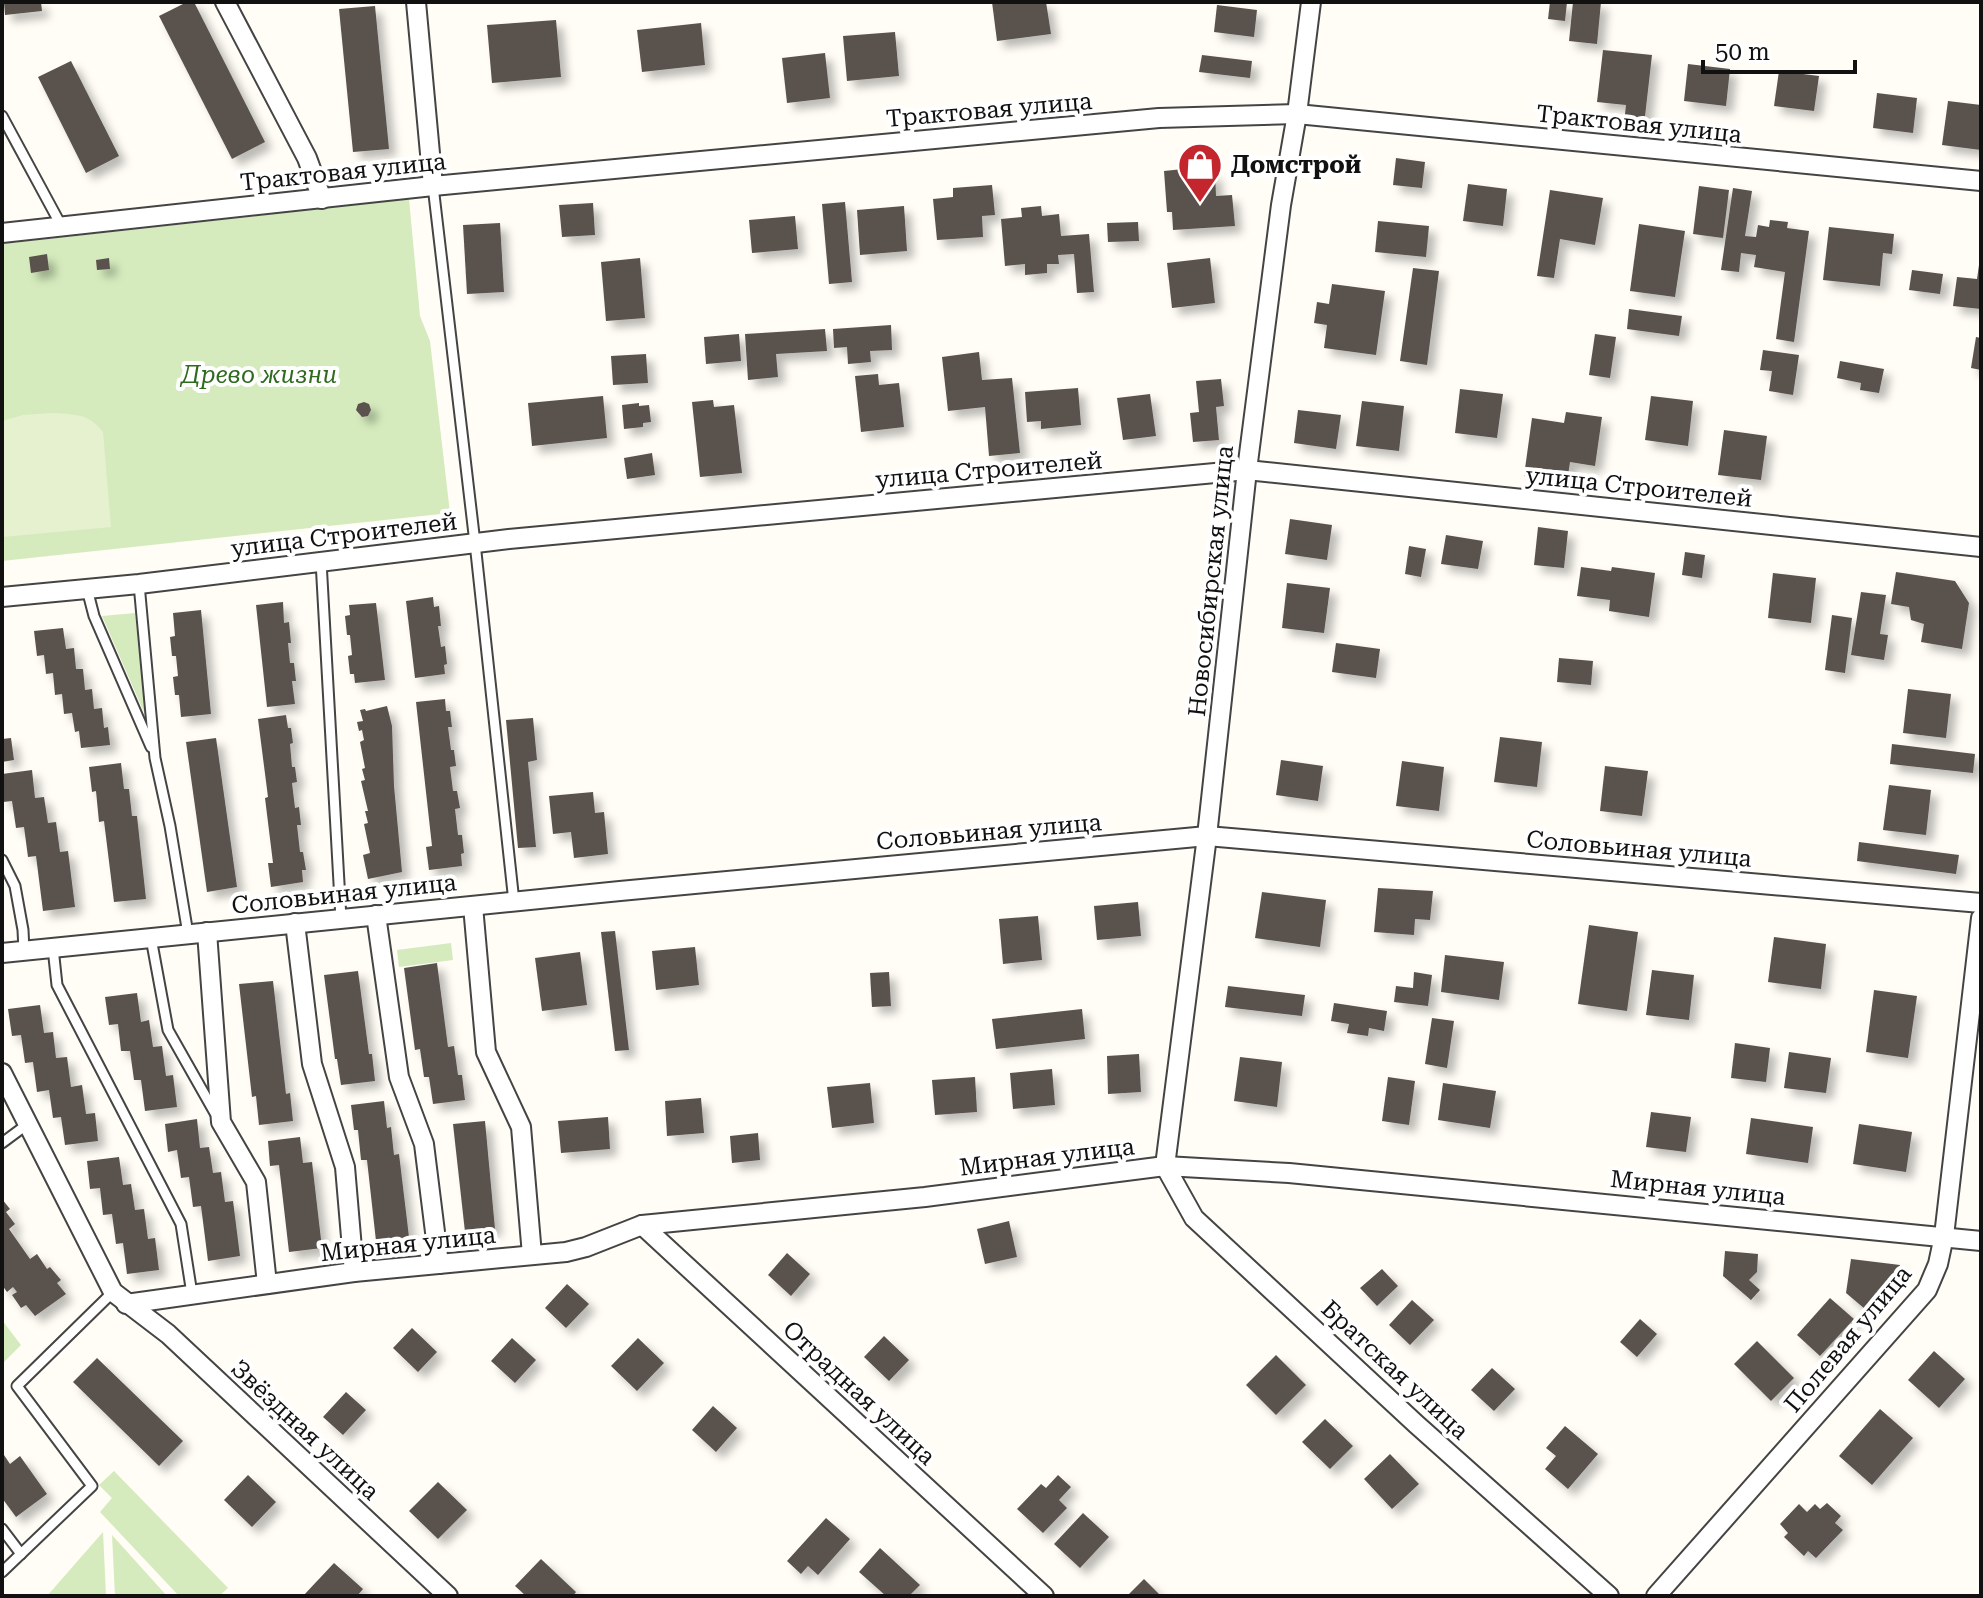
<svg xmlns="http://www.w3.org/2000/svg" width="1983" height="1598" font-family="'Roboto Serif',serif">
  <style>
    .green { fill: #d5ebbd }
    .pitch { fill: #e6f2cf }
    .building { fill: #5a524d; filter: url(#shadow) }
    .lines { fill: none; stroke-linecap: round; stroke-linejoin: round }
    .lane-casing { stroke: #444; stroke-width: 13 }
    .street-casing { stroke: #444; stroke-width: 22 }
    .lane { stroke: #fff; stroke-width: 9 }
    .street { stroke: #fff; stroke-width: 18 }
    .labels { text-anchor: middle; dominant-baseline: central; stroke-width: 8; stroke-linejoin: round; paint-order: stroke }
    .street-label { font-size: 24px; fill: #111; stroke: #fff }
    .poi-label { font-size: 24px; font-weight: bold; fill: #111; stroke: #fff; text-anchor: start }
    .park-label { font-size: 24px; font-style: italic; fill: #2f6b1f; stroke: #fff }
  </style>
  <defs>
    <filter id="shadow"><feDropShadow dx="7" dy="7" stdDeviation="4" flood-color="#0004"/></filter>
  </defs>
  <rect width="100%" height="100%" fill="#fffdf5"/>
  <!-- green -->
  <g class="green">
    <path d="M409 199 420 316 430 341 450 513 2 561V244Z"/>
    <path d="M135 613 146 717 102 616Z"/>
    <path d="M451 943 453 960 399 967 397 950Z"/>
    <path d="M2 1320 21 1345 2 1364Z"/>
    <path d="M114 1471 228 1588 219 1596H179L100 1512 112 1498 99 1485Z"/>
    <path d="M103 1532 106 1596H47Z"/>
    <path d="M112 1535 167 1596H115Z"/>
  </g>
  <!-- pitch -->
  <path class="pitch" d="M53 413C77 415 88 413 103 432L111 527 2 537V421L23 415Z"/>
  <!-- building -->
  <g class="building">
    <path d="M4 2H41L42 11 5 15Z"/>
    <path d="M187 2H194L265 142 232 159 159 16Z"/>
    <path d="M992 2H1046L1051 34 997 41Z"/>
    <path d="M1550 2H1567L1565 21 1548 19Z"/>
    <path d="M1573 2H1601L1597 44 1569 41Z"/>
    <path d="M1217 5 1257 10 1254 37 1214 32Z"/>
    <path d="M375 6 389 149 353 152 339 9Z"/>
    <path d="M556 20 561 77 492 83 487 25Z"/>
    <path d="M701 23 705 65 642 72 637 30Z"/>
    <path d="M895 32 899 76 847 81 843 36Z"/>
    <path d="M1603 50 1652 55 1644 125 1624 123 1626 105 1597 102Z"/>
    <path d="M825 53 830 98 787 103 782 58Z"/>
    <path d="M1202 55 1252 61 1250 78 1199 72Z"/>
    <path d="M71 61 119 156 86 173 38 77Z"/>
    <path d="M1688 64 1730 69 1726 106 1684 101Z"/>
    <path d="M1779 71 1819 76 1814 111 1774 106Z"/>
    <path d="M1877 93 1917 98 1913 133 1873 128Z"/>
    <path d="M1948 101 1981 105V150L1942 145Z"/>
    <path d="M1396 158 1425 162 1422 188 1393 185Z"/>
    <path d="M1193 168V175L1215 173 1216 196 1232 195 1235 226 1173 230 1172 212H1167L1164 171Z"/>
    <path d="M1468 184 1507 189 1503 226 1463 221Z"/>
    <path d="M992 185 995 215 982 216 983 237 937 240 933 199 953 197V188Z"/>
    <path d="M1699 186 1729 190 1723 238 1693 234Z"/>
    <path d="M1733 188 1752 191 1745 236 1756 237 1758 225 1769 227 1770 220 1788 222 1787 228 1809 231 1794 342 1776 339 1785 272 1754 267 1756 255 1741 253 1739 272 1721 270Z"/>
    <path d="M1550 190 1603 198 1595 245 1560 239 1554 278 1537 276Z"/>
    <path d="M845 202 852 282 829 284 822 204Z"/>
    <path d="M593 203 595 235 562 237 559 205Z"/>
    <path d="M904 206 907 251 860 255 857 210Z"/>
    <path d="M1041 206 1042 216 1059 214 1061 236 1089 234 1094 292 1077 293 1074 254 1058 255 1059 264H1047V273L1025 275V264L1005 266 1001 219 1022 217 1021 208Z"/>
    <path d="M795 216 798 249 752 253 749 220Z"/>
    <path d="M1378 221 1429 226 1426 257 1375 252Z"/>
    <path d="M1138 222 1139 241 1108 242 1107 223Z"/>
    <path d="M500 223 504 292 467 294 463 225Z"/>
    <path d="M1639 224 1685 231 1675 297 1630 291Z"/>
    <path d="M1829 227 1894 234 1892 254 1883 253 1880 286 1823 280Z"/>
    <path d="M47 254 49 270 31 273 29 257Z"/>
    <path d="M109 258 110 269 97 270 96 260Z"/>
    <path d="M640 258 645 318 606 321 601 262Z"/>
    <path d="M1210 258 1215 303 1172 308 1167 263Z"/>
    <path d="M1979 265H1981V309L1953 306 1957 277 1977 279Z"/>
    <path d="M1413 268 1439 271 1427 365 1400 361Z"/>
    <path d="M1912 270 1943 274 1940 294 1909 290Z"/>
    <path d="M1332 284 1385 291 1376 355 1324 348 1327 325 1314 323 1317 302 1329 304Z"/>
    <path d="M1629 309 1682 316 1679 336 1627 329Z"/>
    <path d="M891 325 892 350 870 351 871 362 848 364 847 347 834 348 833 329Z"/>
    <path d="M825 329 827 351 776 354 778 377 748 380 745 334Z"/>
    <path d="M739 334 741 361 706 364 704 337Z"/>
    <path d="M1595 334 1616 337 1610 378 1589 375Z"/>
    <path d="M1976 337 1981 338V370L1971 368Z"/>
    <path d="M1763 350 1799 355 1793 395 1769 391 1772 371 1760 370Z"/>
    <path d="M979 352 982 380 1012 378 1020 453 989 456 985 407 948 411 942 357Z"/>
    <path d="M646 354 648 383 613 385 611 356Z"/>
    <path d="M1840 361 1884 369 1879 393 1860 390 1861 383 1837 378Z"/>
    <path d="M878 374 879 385 899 383 904 427 861 432 855 376Z"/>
    <path d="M1221 379 1224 406 1216 407 1219 440 1193 442 1190 413 1199 412 1196 381Z"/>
    <path d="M1078 388 1081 425 1041 429V421L1027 422 1025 392Z"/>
    <path d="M1460 389 1503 394 1497 438 1455 433Z"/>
    <path d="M1150 394 1156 436 1123 440 1117 398Z"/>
    <path d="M603 396 607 438 532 446 528 403Z"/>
    <path d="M1651 396 1693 401 1688 446 1645 440Z"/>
    <path d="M713 400 714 407 734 405 742 473 700 477 692 402Z"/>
    <path d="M1362 401 1404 406 1399 451 1356 446Z"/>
    <path d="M364 402 369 404 371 410 368 416 362 417 356 410 358 404Z"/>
    <path d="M639 403V406L649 405 651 422 643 423V427L624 429 622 405Z"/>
    <path d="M1298 410 1341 415 1336 449 1294 443Z"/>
    <path d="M1566 412 1602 417 1595 466 1570 462 1567 482 1524 476 1532 418 1564 423Z"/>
    <path d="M1724 430 1767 436 1761 480 1718 475Z"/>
    <path d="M652 453 655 475 627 479 624 458Z"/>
    <path d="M1290 519 1332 525 1327 560 1285 554Z"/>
    <path d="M1538 527 1568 531 1564 568 1534 565Z"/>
    <path d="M1446 535 1483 541 1478 569 1441 564Z"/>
    <path d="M1409 546 1426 549 1421 577 1405 574Z"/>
    <path d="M1685 552 1705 555 1702 578 1682 575Z"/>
    <path d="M1581 567 1611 571 1612 567 1655 573 1649 617 1609 611 1610 600 1577 596Z"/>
    <path d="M1896 572 1955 581 1969 603 1962 649 1921 642 1924 624 1911 620 1909 607 1891 604Z"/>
    <path d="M1773 573 1816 578 1811 623 1768 618Z"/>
    <path d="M1287 583 1330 588 1324 633 1282 628Z"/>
    <path d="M1861 592 1886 595 1880 634 1888 635 1884 660 1851 655Z"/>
    <path d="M433 597 434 607 439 606 441 626H438L441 647 445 646 447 664 444 665 445 674 415 678 406 601Z"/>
    <path d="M283 602 284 623 289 622 291 643H288L290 663H294L296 681H292L295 704 267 707 256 605Z"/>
    <path d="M376 603 385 680 355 683 354 674H350L348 656 352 655 350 635H347L345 616 350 615 349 605Z"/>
    <path d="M201 610 211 714 181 717 179 695H175L173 677 178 676 176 656H172L170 637 175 636 173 613Z"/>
    <path d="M1832 615 1852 618 1845 673 1825 670Z"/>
    <path d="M63 628 66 649 74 648 76 669H83L85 690 92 689 94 709 102 708 104 728 108 727 110 745 81 748 79 731 75 732 72 713 64 714 62 694 55 695 53 673 46 674 44 655 37 656 34 631Z"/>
    <path d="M1336 643 1380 649 1376 678 1332 672Z"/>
    <path d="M1559 658 1593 661 1591 685 1557 682Z"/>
    <path d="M1908 689 1951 694 1946 738 1903 733Z"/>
    <path d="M445 699 446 711H450L452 727H448L451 750H454L456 766 450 767 453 791H457L460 808 455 809 458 835H462L464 853 461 854 462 866 429 870 426 847 432 846 416 702Z"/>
    <path d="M387 706 392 726 394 786 402 872 368 879 363 855 370 853 364 824 368 823 365 811H368L361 781 365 780 362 769 365 768 360 742 364 740 362 730 359 731 357 722 363 721 360 710 365 709 366 711Z"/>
    <path d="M286 715 288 728H291L293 743 290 744 292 767H295L297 782 292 783 295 808 299 807 301 825H297L300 852H303L306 870H302L303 882 271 887 268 863H273L265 798 268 797 258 719Z"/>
    <path d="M533 718 537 760 528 762 536 847 518 848 506 720Z"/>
    <path d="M1500 737 1542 742 1537 787 1494 782Z"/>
    <path d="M11 738 14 760 2 762V739Z"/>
    <path d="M216 738 237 887 207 892 186 742Z"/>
    <path d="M1892 744 1975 754 1973 773 1890 764Z"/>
    <path d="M1281 760 1323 766 1318 801 1276 795Z"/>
    <path d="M1402 761 1444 767 1439 811 1396 806Z"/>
    <path d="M121 763 124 789H129L132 816H137L146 899 114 902 104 821 99 822 96 791 92 792 89 767Z"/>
    <path d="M1605 766 1648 771 1642 816 1600 811Z"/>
    <path d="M32 770 35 798 44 797 48 823 56 822 60 852 68 851 75 907 43 911 36 856 28 857 24 827 16 828 12 801 3 802 2 774Z"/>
    <path d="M1889 785 1931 790 1926 835 1883 830Z"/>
    <path d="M593 792 595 813 604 812 608 854 574 858 571 832 553 834 549 796Z"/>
    <path d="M1859 842 1959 855 1956 874 1857 861Z"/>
    <path d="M1378 888 1433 891 1430 920 1415 919 1414 935 1374 932Z"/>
    <path d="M1262 892 1326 900 1320 947 1255 938Z"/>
    <path d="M1138 902 1141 936 1097 940 1094 906Z"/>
    <path d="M1038 916 1042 960 1003 964 999 919Z"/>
    <path d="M1589 925 1638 932 1627 1011 1578 1004Z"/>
    <path d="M615 931 629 1050 615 1051 601 932Z"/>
    <path d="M1774 937 1826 944 1821 989 1768 982Z"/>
    <path d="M695 947 699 985 656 990 652 951Z"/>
    <path d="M580 952 587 1005 542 1011 535 958Z"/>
    <path d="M1445 955 1504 962 1499 1000 1441 992Z"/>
    <path d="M437 963 448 1047 454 1046 458 1075H462L465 1100 433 1104 429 1077H424L420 1049 415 1050 404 968Z"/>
    <path d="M1652 970 1694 975 1689 1020 1646 1015Z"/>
    <path d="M358 971 369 1054H372L375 1081 341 1085 337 1059H335L324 975Z"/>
    <path d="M889 972 891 1006 872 1007 870 973Z"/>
    <path d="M1414 972 1432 975 1428 1006 1394 1002 1396 986 1413 988Z"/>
    <path d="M273 981 286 1094 290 1093 293 1121 259 1125 256 1096 252 1097 239 984Z"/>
    <path d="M1228 986 1305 995 1302 1016 1225 1007Z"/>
    <path d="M1874 990 1917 996 1908 1058 1866 1052Z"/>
    <path d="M137 993 141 1022 149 1020 153 1047 162 1046 166 1076 173 1075 177 1107 145 1111 141 1080H134L130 1051H121L118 1024 109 1025 105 997Z"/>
    <path d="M1334 1003 1387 1011 1384 1031 1369 1028 1368 1036 1347 1033 1349 1024 1331 1021Z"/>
    <path d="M40 1005 44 1033 53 1032 56 1058 67 1057 71 1087 82 1085 86 1114 95 1113 98 1141 65 1145 61 1117 53 1118 49 1090 37 1092 33 1062 25 1063 21 1035 12 1036 8 1009Z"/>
    <path d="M1082 1009 1085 1039 996 1049 992 1019Z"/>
    <path d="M1432 1018 1454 1021 1447 1068 1425 1064Z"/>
    <path d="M1735 1043 1770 1048 1766 1082 1731 1078Z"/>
    <path d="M1789 1052 1831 1058 1826 1093 1784 1088Z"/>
    <path d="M1139 1054 1141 1092 1108 1094 1107 1056Z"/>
    <path d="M1240 1057 1282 1062 1277 1107 1234 1101Z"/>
    <path d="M1052 1069 1055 1105 1013 1109 1010 1073Z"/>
    <path d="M975 1077 977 1112 935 1115 932 1080Z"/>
    <path d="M1388 1077 1415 1081 1409 1125 1382 1121Z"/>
    <path d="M870 1083 874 1123 832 1128 827 1087Z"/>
    <path d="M1443 1083 1496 1091 1490 1128 1438 1120Z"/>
    <path d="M701 1098 704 1133 667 1136 665 1101Z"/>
    <path d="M384 1101 387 1128 391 1127 394 1155 399 1154 409 1237 376 1241 367 1160H361L358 1130H354L351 1105Z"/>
    <path d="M1651 1112 1691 1117 1686 1152 1646 1147Z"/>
    <path d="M608 1117 610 1149 561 1153 558 1121Z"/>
    <path d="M1751 1118 1813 1127 1808 1163 1746 1154Z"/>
    <path d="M197 1119 200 1148 209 1147 213 1173 221 1172 225 1202 233 1201 240 1256 208 1261 201 1206 193 1207 189 1177 181 1178 177 1150 168 1152 165 1124Z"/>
    <path d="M485 1121 495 1229 465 1232 453 1124Z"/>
    <path d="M1859 1124 1912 1132 1906 1172 1853 1164Z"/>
    <path d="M758 1133 760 1160 732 1163 730 1136Z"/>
    <path d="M300 1137 303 1163 312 1162 322 1248 289 1252 279 1165 270 1166 268 1141Z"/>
    <path d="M119 1157 123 1185 131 1184 135 1210 144 1209 148 1239 155 1238 159 1270 127 1274 123 1243 116 1244 112 1214 103 1215 100 1188 90 1189 87 1161Z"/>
    <path d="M2 1199 10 1209 6 1212 15 1224 9 1229 30 1259 37 1254 47 1269 50 1267 61 1280 57 1283 66 1294 35 1316 26 1305 21 1308 12 1295 17 1292 13 1287 7 1292 2 1285Z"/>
    <path d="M1009 1221 1017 1257 985 1264 977 1229Z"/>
    <path d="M1725 1251 1758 1254 1757 1272 1749 1280 1760 1290 1751 1300 1723 1276Z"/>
    <path d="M787 1253 810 1274 791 1296 768 1275Z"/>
    <path d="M1851 1259 1900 1265 1899 1269 1865 1309 1846 1293Z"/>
    <path d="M1382 1269 1398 1286 1377 1306 1360 1288Z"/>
    <path d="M567 1284 589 1304 566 1328 545 1308Z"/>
    <path d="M1830 1298 1854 1319 1820 1356 1797 1335Z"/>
    <path d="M1412 1300 1434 1320 1410 1345 1389 1325Z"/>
    <path d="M1640 1319 1657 1334 1637 1357 1620 1342Z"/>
    <path d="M412 1328 437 1352 418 1372 393 1348Z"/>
    <path d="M884 1336 909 1360 889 1381 864 1357Z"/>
    <path d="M512 1338 536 1360 515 1383 491 1361Z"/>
    <path d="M638 1338 664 1363 637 1391 611 1366Z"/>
    <path d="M1757 1341 1794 1378 1771 1401 1734 1364Z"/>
    <path d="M1934 1351 1965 1379 1939 1408 1908 1380Z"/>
    <path d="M1276 1355 1306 1385 1276 1415 1246 1385Z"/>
    <path d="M97 1358 183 1441 159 1466 73 1382Z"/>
    <path d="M1492 1368 1515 1389 1494 1411 1471 1390Z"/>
    <path d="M346 1392 366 1410 343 1435 323 1417Z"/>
    <path d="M713 1406 737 1428 716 1452 692 1430Z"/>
    <path d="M1880 1409 1913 1438 1872 1485 1839 1456Z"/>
    <path d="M1325 1419 1353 1446 1330 1469 1302 1442Z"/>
    <path d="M1565 1426 1598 1454 1568 1489 1545 1469 1556 1456 1546 1448Z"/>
    <path d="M2 1452 10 1464 20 1456 47 1494 16 1517 2 1498Z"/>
    <path d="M1390 1454 1419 1484 1392 1509 1364 1479Z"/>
    <path d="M248 1475 276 1502 252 1527 224 1500Z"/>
    <path d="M1058 1475 1071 1487 1059 1500 1067 1508 1043 1533 1017 1509 1041 1484 1046 1488Z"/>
    <path d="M438 1482 467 1510 438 1539 409 1511Z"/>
    <path d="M1827 1503 1841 1516 1835 1523 1843 1530 1816 1558 1808 1551 1804 1556 1784 1537 1788 1533 1780 1524 1799 1504 1807 1512 1815 1504 1820 1509Z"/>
    <path d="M1083 1513 1109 1537 1080 1568 1054 1544Z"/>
    <path d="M826 1518 850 1539 818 1575 808 1566 801 1574 787 1561Z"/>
    <path d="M880 1548 920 1585 909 1596H886L859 1572Z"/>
    <path d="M541 1559 576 1592 573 1596H526L515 1586Z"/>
    <path d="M334 1563 363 1589 357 1596H303Z"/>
    <path d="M1144 1579 1161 1596H1127Z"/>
  </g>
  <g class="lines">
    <!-- lane casing -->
    <g class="lane-casing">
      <g id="lane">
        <path d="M2 116 62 227"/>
        <path d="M433 186 475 543 514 902"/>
        <path d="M321 561 341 919"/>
        <path d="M139 584 155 758 170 826 188 934"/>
        <path d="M87 589 94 616 151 747"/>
        <path d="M2 860 15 886 23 930 24 951"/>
        <path d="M151 938 168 1030 215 1113"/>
        <path d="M53 948 57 985 181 1224 192 1294"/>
        <path d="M2 1143 29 1123"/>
        <path d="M2 1529 21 1554"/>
        <path d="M2 1572 92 1486 17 1386 113 1292"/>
      </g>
    </g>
    <!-- street casing -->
    <g class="street-casing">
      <g id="street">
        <path d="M225 2 307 158 322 199"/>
        <path d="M416 2 433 186"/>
        <path d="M1311 2 1297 114 1281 205 1247 470 1207 836 1165 1166 1194 1218 1416 1424 1609 1596"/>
        <path d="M2 233 433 186 1159 118 1297 114 1981 181"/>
        <path d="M2 597 139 584 509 539 1247 470 1981 547"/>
        <path d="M473 906 486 1052 521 1127 532 1255"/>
        <path d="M376 915 399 1077 424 1144 439 1264"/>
        <path d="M295 923 312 1064 345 1167 354 1272"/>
        <path d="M207 932 221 1122 256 1182 267 1284"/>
        <path d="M2 953 620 891 1207 836 1981 903"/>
        <path d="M2 1073 113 1292 168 1334 448 1596"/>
        <path d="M642 1225 1044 1596"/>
        <path d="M126 1304 354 1272 566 1252 586 1247 642 1225 925 1197 1165 1166 1289 1173 1981 1241"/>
        <path d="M1656 1596 1927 1290 1938 1264 1944 1236 1981 918"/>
      </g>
    </g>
    <!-- lane -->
    <use href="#lane" class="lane"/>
    <!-- street -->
    <use href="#street" class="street"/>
  </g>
  <!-- icons -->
  <defs>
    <g id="shop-pin" transform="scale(2.3)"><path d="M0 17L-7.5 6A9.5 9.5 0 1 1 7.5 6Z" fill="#c4262e" stroke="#fff"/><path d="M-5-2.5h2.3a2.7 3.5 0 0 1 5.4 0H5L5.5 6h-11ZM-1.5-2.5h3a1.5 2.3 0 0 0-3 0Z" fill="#fff"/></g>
  </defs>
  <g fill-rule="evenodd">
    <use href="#shop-pin" x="1200" y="165"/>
  </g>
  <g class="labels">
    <!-- street labels -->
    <g class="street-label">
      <text transform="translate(989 110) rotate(-5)">Трактовая улица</text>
      <text transform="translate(1639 124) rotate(6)">Трактовая улица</text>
      <text transform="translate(343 172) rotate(-6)">Трактовая улица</text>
      <text transform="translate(989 470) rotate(-5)">улица Строителей</text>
      <text transform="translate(1639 487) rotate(6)">улица Строителей</text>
      <text transform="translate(344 535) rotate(-7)">улица Строителей</text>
      <text transform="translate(1211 581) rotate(-84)">Новосибирская улица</text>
      <text transform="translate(989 832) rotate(-5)">Соловьиная улица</text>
      <text transform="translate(1639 849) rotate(5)">Соловьиная улица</text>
      <text transform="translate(344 894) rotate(-6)">Соловьиная улица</text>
      <text transform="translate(1047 1157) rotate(-7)">Мирная улица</text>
      <text transform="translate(1698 1188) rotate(6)">Мирная улица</text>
      <text transform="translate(408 1244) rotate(-6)">Мирная улица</text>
      <text transform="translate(1848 1339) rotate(-50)">Полевая улица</text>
      <text transform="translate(1395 1370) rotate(43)">Братская улица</text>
      <text transform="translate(859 1393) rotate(43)">Отрадная улица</text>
      <text transform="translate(305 1430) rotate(43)">Звёздная улица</text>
    </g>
    <!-- poi labels -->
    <g class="poi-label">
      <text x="1231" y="165">Домстрой</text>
    </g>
    <!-- park labels -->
    <g class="park-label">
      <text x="259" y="375">Древо жизни</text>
    </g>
  </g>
  <!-- border -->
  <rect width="1983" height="1598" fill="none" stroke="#111111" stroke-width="8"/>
  <!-- scale -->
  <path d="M1703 60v12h152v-12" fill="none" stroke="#111111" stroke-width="4"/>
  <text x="1715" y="60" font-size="24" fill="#111111" stroke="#ffffff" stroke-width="6" paint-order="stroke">50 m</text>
</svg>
